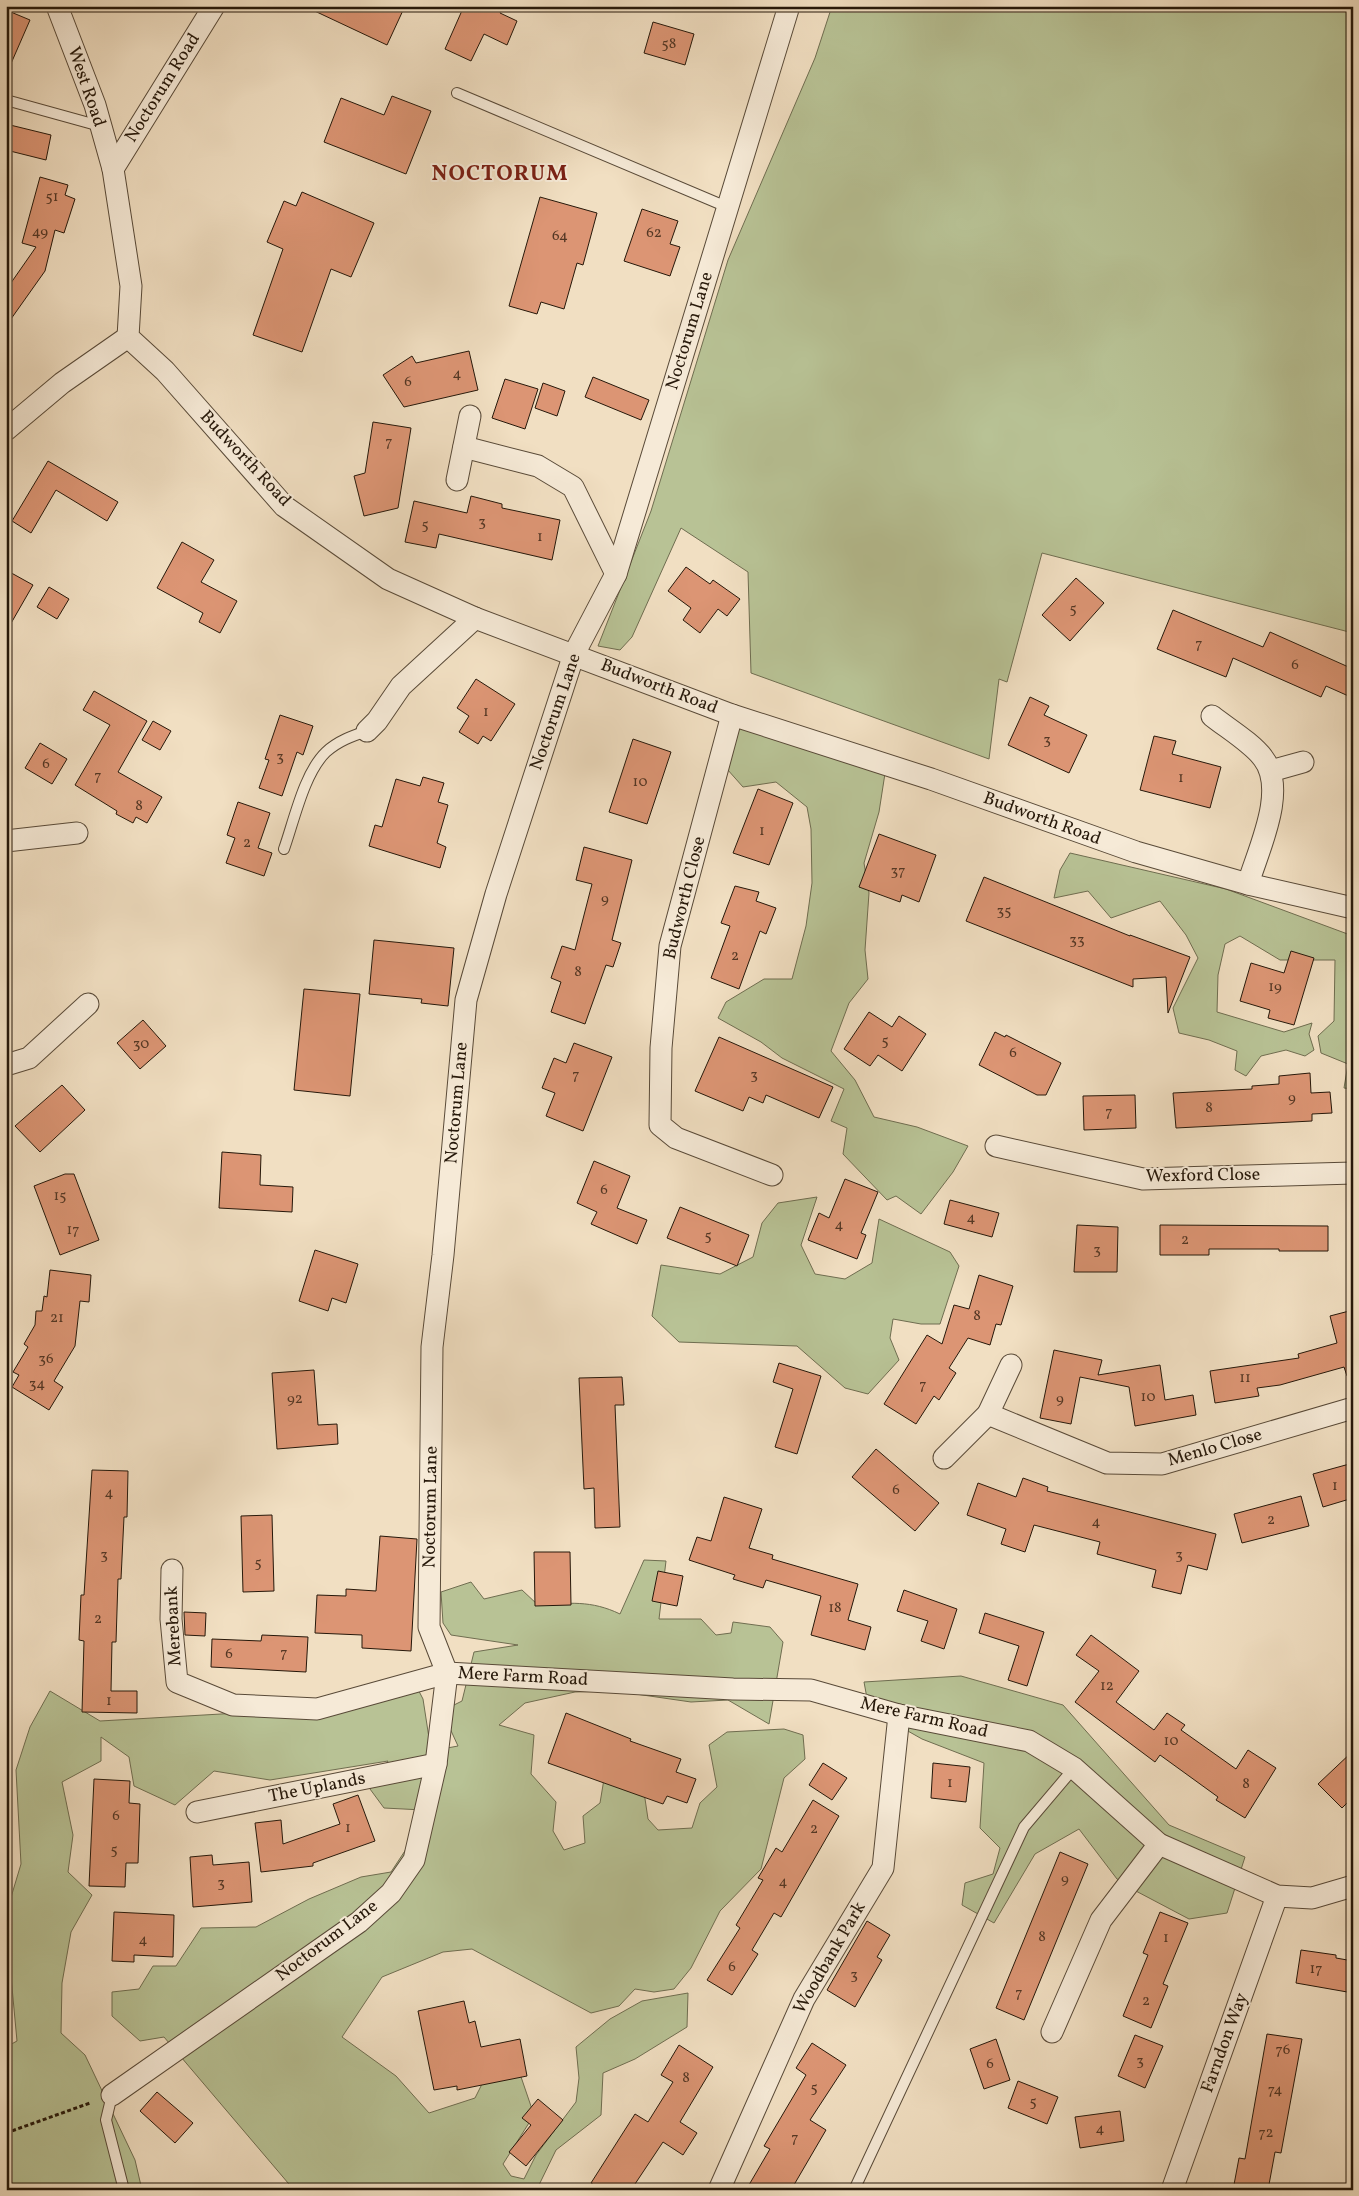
<svg xmlns="http://www.w3.org/2000/svg" width="1359" height="2196" font-family="Vollkorn,serif">
  <style>
    .green { fill: #b8c295; stroke: #6f6d50 }
    .building { fill: #dc9574; stroke: #26180a }
    .lines { fill: none; stroke-linecap: round; stroke-linejoin: round }
    .service-casing { stroke: #594a38; stroke-width: 12 }
    .minor-casing { stroke: #594a38; stroke-width: 23 }
    .path { stroke: #26180a; stroke-width: 3; stroke-dasharray: 4 2.5; stroke-linecap: butt }
    .service { stroke: #f6ead7; stroke-width: 10 }
    .minor { stroke: #f6ead7; stroke-width: 21 }
    .labels { text-anchor: middle; dominant-baseline: central; stroke-width: 4; stroke-linejoin: round; paint-order: stroke }
    .number-label { font-size: 15px; fill: #543724 }
    .street-label { font-size: 18px; fill: #26180a; stroke: #f6ead7 }
    .district-label { font-size: 22px; font-weight: bold; letter-spacing: 1px; fill: #7a1f14; stroke: #f6ead7 }
  </style>
  <rect width="100%" height="100%" fill="#f1dfc2"/>
  <filter id="stains"><feTurbulence type="fractalNoise" baseFrequency=".004" numOctaves="4"/><feColorMatrix values="0 0 0 0 .2 0 0 0 0 .09 0 0 0 0 .02 0 0 0 .5 -.17"/></filter>
  <radialGradient id="worn" r=".72"><stop offset=".6" stop-color="#630" stop-opacity="0"/><stop offset="1" stop-color="#630" stop-opacity=".3"/></radialGradient>
  <!-- green -->
  <g class="green">
    <path d="M832 6H1353V633L1042 553 1007 682 999 679 989 759 751 673 748 572 681 528 632 637 620 650 598 646 651 511 728 260 815 58Z"/>
    <path d="M726 721 886 767 879 812 864 863 869 893 865 950 868 979 849 1003 831 1051 855 1080 874 1117 917 1127 968 1146 953 1172 921 1214 896 1196 887 1200 843 1154 847 1128 831 1121 844 1089 782 1058 761 1042 718 1018 726 1002 764 979H792L806 926 812 883 811 829 807 807 776 782 743 787 727 769Z"/>
    <path d="M1070 853 1226 889 1353 936V1089L1344 1088 1348 1064 1321 1053 1318 1036 1334 1021 1335 960H1280L1240 936 1225 944 1218 975 1217 1012 1284 1032 1312 1023 1309 1034 1314 1050 1305 1056 1286 1050 1261 1056 1246 1076 1235 1070 1237 1051 1209 1040 1179 1033 1173 1008 1198 958 1186 935 1160 901 1111 918 1088 891 1054 898 1060 870Z"/>
    <path d="M817 1197 801 1245 815 1274 845 1279 872 1263 879 1219 950 1252 959 1266 940 1324H921L893 1319 890 1338 899 1360 868 1394 845 1388 797 1346 679 1342 652 1316 661 1265 720 1274 753 1257 762 1223 778 1203Z"/>
    <path d="M644 1560 666 1561 659 1619H701L716 1635 731 1633 733 1622 770 1627 783 1642 769 1724 728 1700 691 1702 615 1691 575 1692 525 1703 499 1725 534 1735 531 1774 556 1802 553 1831 564 1850 585 1843 583 1816 600 1803 605 1773 644 1792 648 1819 658 1830 692 1828 700 1803 717 1787 709 1745 727 1732 784 1729 803 1735 805 1759 784 1778 761 1869 720 1911 691 1968 674 1989 654 1992 635 1989 619 2006 591 2013 472 1949 443 1952 382 1977 342 2037 396 2076 429 2113 475 2098 486 2076 518 2068 534 2115 503 2164 511 2176 524 2179 536 2155 576 2102 579 2078 576 2047 610 2019 642 2001 688 1993 687 2027 635 2059 603 2073 601 2115 556 2150 538 2187 528 2190H294L164 2037 140 2041 112 2016V1992L139 1989 153 1966H176L201 1928 256 1927 309 1899 361 1877 391 1872 422 1825 423 1810 384 1808 370 1789 388 1761 270 1780 214 1771 175 1805 134 1786 129 1757 101 1737V1761L62 1782 73 1835 68 1872 92 1895 71 1932 62 1983 61 2033 85 2055 135 2160 142 2190H6V2047L17 2041 6 1923V1914L21 1864 16 1770 30 1727 50 1691 100 1721 273 1711 410 1674 423 1699 431 1751 458 1746 442 1711 462 1701 474 1652 518 1645 451 1635 443 1623 441 1592 471 1582 484 1599 522 1590 538 1605C569 1603 591 1600 620 1614Z"/>
    <path d="M961 1676 1063 1705 1169 1825 1245 1857 1227 1913 1189 1919 1134 1890 1117 1879 1079 1829 1035 1854 994 1923 962 1905 965 1883 993 1874 1000 1848 980 1828 984 1763 922 1739 869 1709 864 1682Z"/>
  </g>
  <!-- building -->
  <g class="building">
    <path d="M304 6H405L387 45Z"/>
    <path d="M464 6H503L500 13 517 21 507 45 484 34 471 61 445 49Z"/>
    <path d="M6 10 30 20 6 75Z"/>
    <path d="M653 22 694 34 685 65 644 53Z"/>
    <path d="M392 96 431 111 406 174 324 142 341 98 384 115Z"/>
    <path d="M6 124 51 135 46 160 6 150Z"/>
    <path d="M40 177 68 185 65 195 75 199 64 233 55 230 45 271 6 326V290L36 247 22 243Z"/>
    <path d="M302 192 374 223 351 277 331 269 302 352 253 335 283 249 267 242 284 201 296 206Z"/>
    <path d="M540 197 597 213 583 265 577 263 564 309 541 302 537 314 509 306Z"/>
    <path d="M642 209 678 221 670 244 680 247 670 276 624 261Z"/>
    <path d="M469 351 478 390 404 407 383 375 412 356 416 363Z"/>
    <path d="M593 377 649 400 641 420 585 397Z"/>
    <path d="M505 379 538 389 525 429 492 418Z"/>
    <path d="M543 383 565 391 557 416 535 408Z"/>
    <path d="M373 422 411 428 398 508 364 516 354 476 365 473Z"/>
    <path d="M48 461 118 502 107 521 56 490 31 533 12 521Z"/>
    <path d="M471 496 502 504V508L560 520 552 560 439 534 436 548 405 542 414 501 467 513Z"/>
    <path d="M182 542 214 560 201 582 237 601 220 633 199 622 203 613 157 588Z"/>
    <path d="M686 567 710 584 713 580 740 599 727 616 718 609 700 633 683 620 691 608 668 591Z"/>
    <path d="M6 570 33 585 6 632Z"/>
    <path d="M1076 578 1104 603 1070 641 1042 615Z"/>
    <path d="M49 587 69 599 57 619 37 607Z"/>
    <path d="M1173 610 1263 647 1270 632 1353 669V698L1326 686 1321 697 1233 658 1226 677 1157 649Z"/>
    <path d="M476 679 515 704 491 741 483 736 478 744 459 732 469 716 457 708Z"/>
    <path d="M94 691 147 721 118 772 162 797 147 823 136 817 133 823 116 814 117 811 75 785 110 725 83 710Z"/>
    <path d="M1030 697 1049 706 1044 715 1087 735 1069 773 1008 745Z"/>
    <path d="M280 715 313 726 303 755 297 752 282 796 259 788 269 760 265 759Z"/>
    <path d="M153 721 171 731 160 750 142 740Z"/>
    <path d="M1154 736 1176 741 1172 754 1221 767 1210 808 1140 790Z"/>
    <path d="M633 739 671 752 647 824 609 812Z"/>
    <path d="M40 743 67 759 52 784 25 768Z"/>
    <path d="M423 777 444 783 438 802 448 805 437 843 446 847 440 868 369 846 375 825 382 827 396 779 420 786Z"/>
    <path d="M758 789 793 803 769 865 733 853Z"/>
    <path d="M238 802 270 813 258 848 272 853 264 876 226 863 235 838 227 835Z"/>
    <path d="M879 834 936 855 919 902 902 895 900 902 859 887Z"/>
    <path d="M584 847 632 860 612 940 621 943 613 967 606 965 585 1024 551 1012 561 982 551 978 562 946 575 950 592 884 576 880Z"/>
    <path d="M984 877 1130 936V935L1190 957 1168 1013 1166 977 1133 979V987L966 921Z"/>
    <path d="M735 886 759 892 756 901 776 908 766 934 760 931 739 989 711 978 730 926 721 923Z"/>
    <path d="M374 940 454 948 448 1006 421 1003 422 999 369 994Z"/>
    <path d="M1291 951 1314 958 1294 1025 1268 1018 1270 1010 1240 1001 1251 963 1284 973Z"/>
    <path d="M304 989 360 994 350 1096 294 1090Z"/>
    <path d="M869 1012 892 1027 899 1016 926 1034 902 1071 878 1055 870 1066 844 1049Z"/>
    <path d="M143 1020 166 1046 140 1069 117 1043Z"/>
    <path d="M995 1032 1005 1037 1006 1035 1061 1063 1046 1095H1037L979 1065Z"/>
    <path d="M719 1037 833 1087 819 1118 766 1095 763 1103 749 1097 743 1111 695 1091Z"/>
    <path d="M574 1043 612 1057 583 1131 546 1116 555 1093 542 1088 554 1058 566 1063Z"/>
    <path d="M1310 1073 1311 1093 1330 1092 1332 1113 1312 1114V1121L1176 1128 1173 1093 1252 1089V1086L1279 1084V1076Z"/>
    <path d="M62 1085 85 1110 40 1152 15 1126Z"/>
    <path d="M1135 1095 1136 1128 1084 1130 1083 1096Z"/>
    <path d="M222 1152 261 1155 260 1185 293 1187 292 1212 219 1208Z"/>
    <path d="M594 1161 630 1176 617 1208 647 1220 637 1244 591 1224 597 1212 577 1203Z"/>
    <path d="M65 1174H74L99 1240 60 1255 34 1186Z"/>
    <path d="M845 1179 878 1192 861 1233 866 1235 857 1259 808 1240 819 1213 829 1218Z"/>
    <path d="M950 1200 999 1213 992 1237 944 1224Z"/>
    <path d="M680 1207 749 1235 737 1266 667 1238Z"/>
    <path d="M1077 1225 1118 1227 1117 1272H1074Z"/>
    <path d="M1160 1225 1328 1226V1251H1279V1249H1209V1255H1160Z"/>
    <path d="M315 1250 358 1264 346 1303 332 1298 328 1311 299 1301Z"/>
    <path d="M50 1270 91 1275 89 1302 80 1301 75 1346 54 1381 63 1387 49 1410 12 1387 19 1375 13 1372 28 1347 24 1344 35 1325 36 1311H42L44 1296 47 1297Z"/>
    <path d="M979 1275 1013 1286 1001 1325 996 1324 990 1345 968 1338 949 1368 956 1373 939 1400 934 1396 916 1424 884 1404 927 1335 942 1344 954 1305 969 1309Z"/>
    <path d="M1353 1310V1375L1347 1376 1344 1367 1280 1385 1257 1388 1259 1396 1215 1403 1210 1371 1299 1358 1298 1354 1337 1343 1330 1316Z"/>
    <path d="M1054 1350 1102 1360 1098 1375 1160 1365 1165 1400 1193 1395 1196 1415 1135 1426 1129 1387 1080 1377 1071 1424 1040 1418Z"/>
    <path d="M779 1363 821 1376 797 1454 775 1447 793 1389 773 1382Z"/>
    <path d="M314 1370 318 1425 337 1424 338 1444 277 1449 272 1373Z"/>
    <path d="M622 1377 624 1405H615L620 1527 595 1528 594 1488 584 1489 579 1378Z"/>
    <path d="M876 1449 939 1503 915 1531 852 1477Z"/>
    <path d="M1353 1463V1498L1323 1507 1313 1474Z"/>
    <path d="M92 1470 128 1471 127 1517H124L121 1579H118L116 1642H112L111 1691H137V1713L82 1712 84 1641 79 1640 81 1595H84Z"/>
    <path d="M1023 1478 1048 1487 1047 1491 1216 1534 1207 1570 1188 1565 1181 1594 1152 1587 1156 1570 1097 1554 1100 1542 1034 1525 1025 1552 1001 1544 1006 1529 967 1515 978 1483 1016 1497Z"/>
    <path d="M1301 1496 1309 1526 1242 1543 1234 1514Z"/>
    <path d="M724 1497 762 1509 749 1548 773 1555 772 1559 858 1584 848 1620 871 1627 865 1650 811 1635 821 1596 766 1580 763 1588 733 1579 735 1575 689 1560 697 1537 711 1541Z"/>
    <path d="M272 1515 274 1591 243 1592 241 1516Z"/>
    <path d="M380 1536 417 1539 411 1651 362 1648V1635L315 1633 317 1595 346 1596V1589L376 1591Z"/>
    <path d="M534 1552H570L571 1605 535 1606Z"/>
    <path d="M658 1571 683 1576 677 1606 652 1601Z"/>
    <path d="M904 1590 957 1609 944 1649 921 1641 928 1621 897 1611Z"/>
    <path d="M184 1612 206 1613 205 1636 185 1635Z"/>
    <path d="M985 1613 1044 1632 1027 1686 1008 1680 1019 1646 979 1633Z"/>
    <path d="M262 1635 308 1637 306 1672 211 1667 212 1639 261 1641Z"/>
    <path d="M1091 1635 1139 1671 1116 1702 1154 1730 1167 1713 1185 1725 1181 1730 1236 1769 1248 1750 1276 1768 1245 1818 1216 1800 1218 1797 1160 1755 1155 1762 1075 1702 1099 1671 1076 1655Z"/>
    <path d="M566 1713 631 1739 630 1741 681 1759 676 1772 696 1779 687 1803 667 1796 663 1804 548 1763Z"/>
    <path d="M1353 1751V1797L1342 1808 1318 1784Z"/>
    <path d="M823 1763 847 1778 832 1800 809 1785Z"/>
    <path d="M933 1763 970 1767 966 1802 931 1798Z"/>
    <path d="M94 1779 130 1781 129 1803 140 1804 138 1863H126L125 1887 89 1886Z"/>
    <path d="M358 1795 375 1841 313 1863V1866L261 1872 255 1823 281 1820 283 1844 340 1824 333 1804Z"/>
    <path d="M813 1800 839 1816 781 1917 774 1913 752 1950 758 1954 732 1995 707 1980 740 1928 736 1925 763 1880 758 1878 776 1848 782 1852Z"/>
    <path d="M1060 1852 1088 1864 1024 2020 996 2008Z"/>
    <path d="M212 1855 213 1865 249 1862 252 1902 193 1907 190 1857Z"/>
    <path d="M114 1912 174 1915 173 1957 134 1955V1962L112 1961Z"/>
    <path d="M1160 1912 1188 1923 1163 1984 1168 1986 1151 2028 1123 2016 1148 1955 1143 1953Z"/>
    <path d="M867 1921 890 1935 877 1957 882 1960 855 2007 827 1990Z"/>
    <path d="M1301 1950 1336 1955V1958L1353 1961V1993L1296 1983Z"/>
    <path d="M464 2001 469 2023 475 2021 481 2047 520 2039 527 2076 457 2090V2086L434 2090 418 2011Z"/>
    <path d="M1267 2034 1302 2039 1281 2153 1275 2152 1268 2190H1233L1239 2158 1245 2159Z"/>
    <path d="M1135 2035 1163 2046 1145 2088 1118 2076Z"/>
    <path d="M996 2039 1010 2080 984 2089 970 2049Z"/>
    <path d="M812 2043 846 2065 810 2120 826 2130 791 2190H746L770 2149 764 2146 806 2075 796 2068Z"/>
    <path d="M679 2045 713 2067 680 2122 697 2133 683 2155 663 2142 631 2190H602L591 2183 635 2114 648 2122 673 2082 661 2075Z"/>
    <path d="M1018 2081 1058 2097 1047 2124 1008 2108Z"/>
    <path d="M157 2092 193 2123 175 2143 140 2111Z"/>
    <path d="M538 2099 563 2120 526 2166 509 2152 531 2125 522 2118Z"/>
    <path d="M1120 2111 1124 2141 1080 2148 1075 2117Z"/>
  </g>
  <g class="lines">
    <!-- service casing -->
    <g class="service-casing">
      <g id="service">
        <path d="M457 93 727 207"/>
        <path d="M6 100 100 126"/>
        <path d="M284 849C294 821 304 773 326 752 338 741 352 736 367 731"/>
        <path d="M112 2095 106 2120 124 2190"/>
        <path d="M854 2190 1024 1827 1074 1768"/>
      </g>
    </g>
    <!-- minor casing -->
    <g class="minor-casing">
      <g id="minor">
        <path d="M57 6 95 105 113 169 131 286 128 337 165 371 284 506 388 579 475 618 732 715 931 779 1136 852 1248 884 1353 908"/>
        <path d="M113 169 214 6"/>
        <path d="M6 430 62 383 128 337"/>
        <path d="M464 447 538 466 573 487 616 574"/>
        <path d="M457 480 470 416"/>
        <path d="M732 715 670 946 661 1048 660 1125 676 1138 772 1175"/>
        <path d="M1212 716C1227 728 1252 743 1263 758 1288 790 1258 850 1248 884"/>
        <path d="M367 731 377 721 401 686 475 618"/>
        <path d="M1271 771 1303 762"/>
        <path d="M6 841 77 833"/>
        <path d="M6 1065 29 1058 88 1004"/>
        <path d="M996 1146 1143 1179 1353 1173"/>
        <path d="M1011 1365 988 1414 1107 1463 1162 1464 1353 1408"/>
        <path d="M944 1458 988 1414"/>
        <path d="M172 1570 171 1619 177 1682 233 1705 317 1709 447 1673 733 1689 811 1690 899 1715 1029 1741 1074 1768 1159 1844 1277 1896 1312 1898 1353 1886"/>
        <path d="M197 1812 436 1764"/>
        <path d="M1052 2032 1101 1920 1159 1844"/>
        <path d="M112 2095 359 1922 391 1893 414 1860 436 1764 447 1673 429 1627 432 1347 443 1255 466 1000 496 894 574 654 616 574 789 6"/>
        <path d="M719 2190 804 1999 883 1868 899 1715"/>
        <path d="M1172 2190 1277 1896"/>
      </g>
    </g>
    <!-- path -->
    <path class="path" d="M6 2133 90 2103"/>
    <!-- service -->
    <use href="#service" class="service"/>
    <!-- minor -->
    <use href="#minor" class="minor"/>
  </g>
  <g class="labels">
    <!-- number labels -->
    <g class="number-label">
      <text x="669" y="44">58</text>
      <text x="52" y="197">51</text>
      <text x="40" y="232">49</text>
      <text x="654" y="233">62</text>
      <text x="560" y="236">64</text>
      <text x="457" y="374">4</text>
      <text x="408" y="382">6</text>
      <text x="389" y="442">7</text>
      <text x="482" y="522">3</text>
      <text x="425" y="525">5</text>
      <text x="540" y="537">1</text>
      <text x="1073" y="609">5</text>
      <text x="1199" y="644">7</text>
      <text x="1295" y="665">6</text>
      <text x="486" y="712">1</text>
      <text x="1047" y="740">3</text>
      <text x="280" y="757">3</text>
      <text x="46" y="764">6</text>
      <text x="98" y="776">7</text>
      <text x="1181" y="778">1</text>
      <text x="640" y="782">10</text>
      <text x="139" y="806">8</text>
      <text x="762" y="831">1</text>
      <text x="247" y="843">2</text>
      <text x="898" y="871">37</text>
      <text x="605" y="899">9</text>
      <text x="1004" y="911">35</text>
      <text x="1077" y="940">33</text>
      <text x="735" y="956">2</text>
      <text x="578" y="972">8</text>
      <text x="1275" y="987">19</text>
      <text x="885" y="1041">5</text>
      <text x="141" y="1044">30</text>
      <text x="1013" y="1053">6</text>
      <text x="576" y="1075">7</text>
      <text x="754" y="1075">3</text>
      <text x="1292" y="1098">9</text>
      <text x="1209" y="1108">8</text>
      <text x="1109" y="1112">7</text>
      <text x="604" y="1190">6</text>
      <text x="60" y="1196">15</text>
      <text x="971" y="1218">4</text>
      <text x="839" y="1225">4</text>
      <text x="73" y="1230">17</text>
      <text x="708" y="1236">5</text>
      <text x="1185" y="1240">2</text>
      <text x="1097" y="1250">3</text>
      <text x="977" y="1316">8</text>
      <text x="57" y="1318">21</text>
      <text x="46" y="1359">36</text>
      <text x="1245" y="1378">11</text>
      <text x="37" y="1384">34</text>
      <text x="923" y="1385">7</text>
      <text x="1148" y="1397">10</text>
      <text x="295" y="1399">92</text>
      <text x="1060" y="1399">9</text>
      <text x="1335" y="1486">1</text>
      <text x="896" y="1490">6</text>
      <text x="109" y="1493">4</text>
      <text x="1271" y="1520">2</text>
      <text x="1096" y="1522">4</text>
      <text x="104" y="1555">3</text>
      <text x="1179" y="1555">3</text>
      <text x="258" y="1563">5</text>
      <text x="835" y="1608">18</text>
      <text x="98" y="1619">2</text>
      <text x="284" y="1653">7</text>
      <text x="229" y="1654">6</text>
      <text x="1107" y="1686">12</text>
      <text x="109" y="1701">1</text>
      <text x="1171" y="1741">10</text>
      <text x="950" y="1783">1</text>
      <text x="1246" y="1784">8</text>
      <text x="116" y="1816">6</text>
      <text x="348" y="1828">1</text>
      <text x="814" y="1829">2</text>
      <text x="114" y="1850">5</text>
      <text x="1065" y="1879">9</text>
      <text x="783" y="1882">4</text>
      <text x="221" y="1883">3</text>
      <text x="1042" y="1937">8</text>
      <text x="1166" y="1938">1</text>
      <text x="143" y="1940">4</text>
      <text x="732" y="1967">6</text>
      <text x="1316" y="1969">17</text>
      <text x="854" y="1975">3</text>
      <text x="1019" y="1993">7</text>
      <text x="1146" y="2001">2</text>
      <text x="1283" y="2050">76</text>
      <text x="1140" y="2061">3</text>
      <text x="990" y="2064">6</text>
      <text x="686" y="2078">8</text>
      <text x="814" y="2088">5</text>
      <text x="1275" y="2090">74</text>
      <text x="1033" y="2102">5</text>
      <text x="1100" y="2129">4</text>
      <text x="1266" y="2133">72</text>
      <text x="795" y="2138">7</text>
    </g>
    <!-- street labels -->
    <g class="street-label">
      <text transform="translate(86 87) rotate(71)">West Road</text>
      <text transform="translate(163 88) rotate(-58)">Noctorum Road</text>
      <text transform="translate(690 331) rotate(-73)">Noctorum Lane</text>
      <text transform="translate(245 459) rotate(47)">Budworth Road</text>
      <text transform="translate(659 687) rotate(21)">Budworth Road</text>
      <text transform="translate(556 712) rotate(-71)">Noctorum Lane</text>
      <text transform="translate(1042 819) rotate(20)">Budworth Road</text>
      <text transform="translate(685 898) rotate(-76)">Budworth Close</text>
      <text transform="translate(457 1103) rotate(-85)">Noctorum Lane</text>
      <text transform="translate(1203 1176) rotate(-1)">Wexford Close</text>
      <text transform="translate(1215 1448) rotate(-16)">Menlo Close</text>
      <text transform="translate(431 1507) rotate(-89)">Noctorum Lane</text>
      <text transform="translate(174 1626) rotate(-93)">Merebank</text>
      <text transform="translate(523 1677) rotate(3)">Mere Farm Road</text>
      <text transform="translate(924 1718) rotate(13)">Mere Farm Road</text>
      <text transform="translate(317 1788) rotate(-11)">The Uplands</text>
      <text transform="translate(327 1941) rotate(-37)">Noctorum Lane</text>
      <text transform="translate(830 1958) rotate(-60)">Woodbank Park</text>
      <text transform="translate(1225 2043) rotate(-70)">Farndon Way</text>
    </g>
    <!-- district labels -->
    <g class="district-label">
      <text x="500" y="174">NOCTORUM</text>
    </g>
  </g>
  <!-- margin -->
  <rect width="1359" height="2196" fill="none" stroke="#f1dfc2" stroke-width="25"/>
  <rect x="8" y="8" width="1344" height="2181" fill="none" stroke="#26180a" stroke-width="2.5"/>
  <rect x="12" y="12" width="1334" height="2171" fill="none" stroke="#26180a"/>
  <rect width="100%" height="100%" filter="url(#stains)"/>
  <rect width="100%" height="100%" fill="url(#worn)"/>
</svg>
